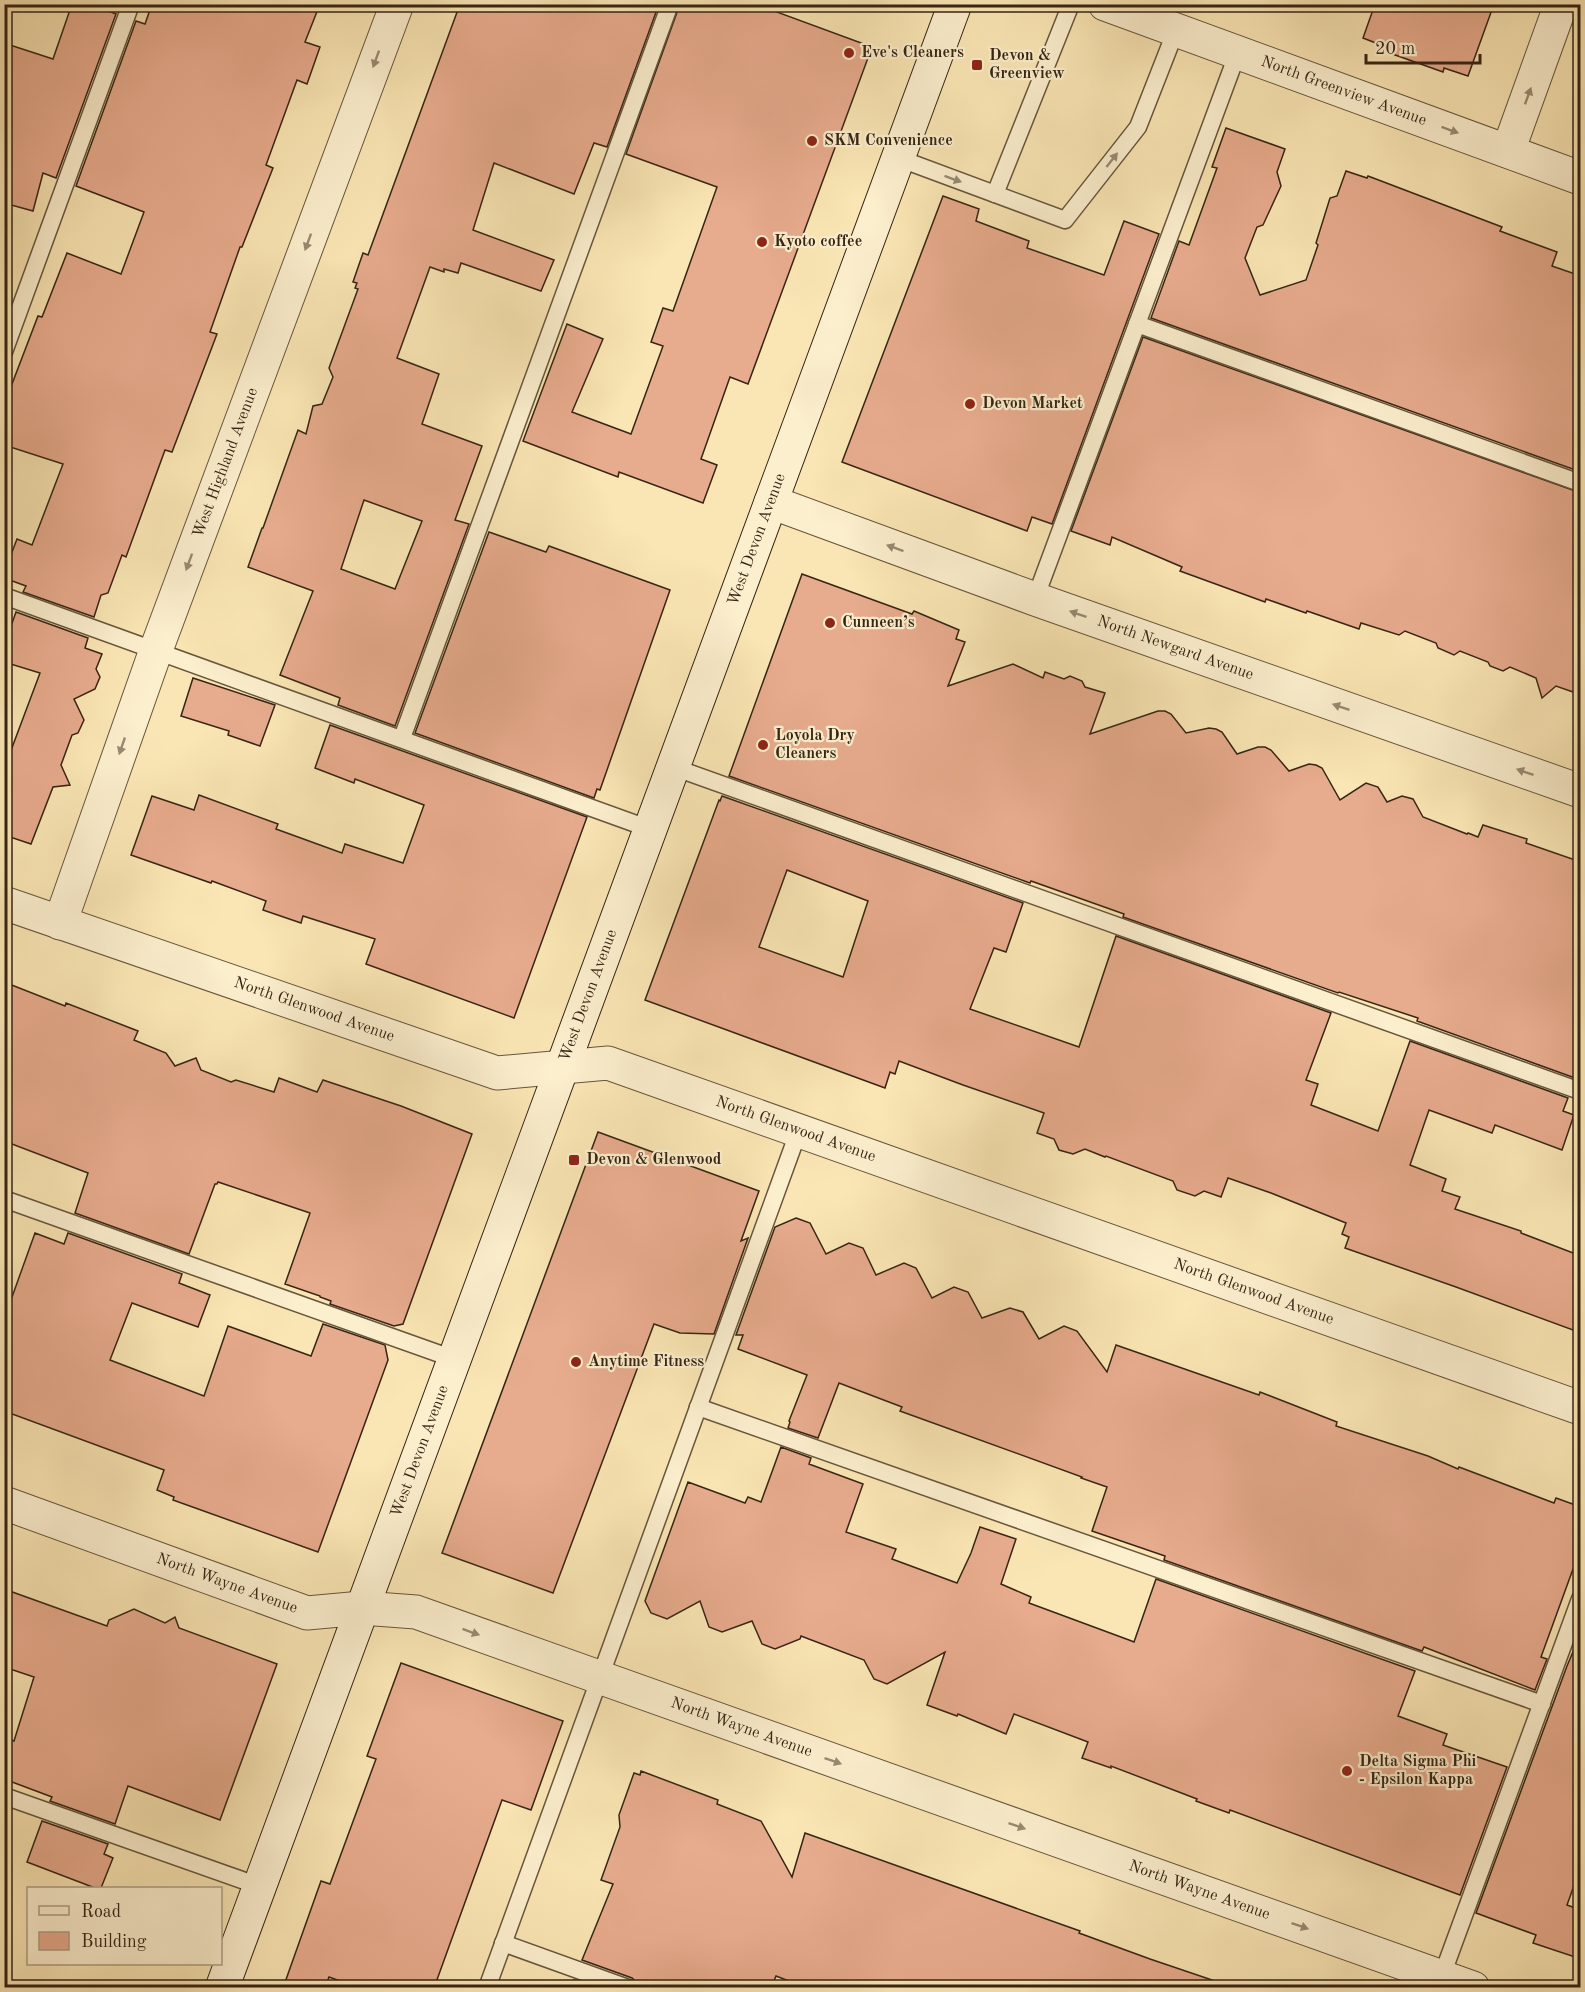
<svg xmlns="http://www.w3.org/2000/svg" width="1585" height="1992" font-family="'Old Standard TT',serif">
  <style>
    .building { fill: #e7ab8d; stroke: #362514; stroke-width: 1.5; fill-rule: evenodd }
    .lines { fill: none; stroke-linecap: round; stroke-linejoin: round }
    .lane-casing { stroke: #67553c; stroke-width: 19 }
    .street-casing { stroke: #67553c; stroke-width: 35 }
    .secondary-casing { stroke: #362514; stroke-width: 35 }
    .lane { stroke: #fcefce; stroke-width: 16 }
    .street { stroke: #fcefce; stroke-width: 33 }
    .secondary { stroke: #fcefce; stroke-width: 33 }
    .oneway { fill: #998a71 }
    .poi-dot { fill: #8f2418; stroke: #fcefce; stroke-width: 2 }
    .labels { text-anchor: middle; dominant-baseline: central; stroke-width: 4.5; stroke-linejoin: round; paint-order: stroke }
    .poi-label { font-size: 16px; font-weight: bold; fill: #362514; stroke: #fcefce; text-anchor: start }
    .street-label { font-size: 16px; fill: #362514; stroke: #fcefce }
  </style>
  <rect width="100%" height="100%" fill="#fae6b4"/>
  <filter id="stains"><feTurbulence type="fractalNoise" baseFrequency=".00333" numOctaves="4"/><feColorMatrix values="0 0 0 0 .2 0 0 0 0 .09 0 0 0 0 .02 0 0 0 .5 -.17"/></filter>
  <radialGradient id="worn" r=".72"><stop offset=".6" stop-color="#630" stop-opacity="0"/><stop offset="1" stop-color="#630" stop-opacity=".3"/></radialGradient>
  <!-- building -->
  <g class="building">
    <path d="M72 4H91L116 14 56 178 43 173 33 211 4 203V43L53 59Z"/>
    <path d="M152 4H320L305 42 320 47 307 84 297 80 266 165 273 168 242 247H240L210 332 217 334 172 452 165 450 126 557 122 555 108 593 101 595 94 617 23 592 26 586 4 578V573L17 539 32 545 63 464 4 445V405L38 316 42 317 67 253 121 274 144 212 76 186 136 21 145 24Z"/>
    <path d="M460 4H659L607 147 594 143 574 194 494 163 473 230 554 260 541 291 461 263 458 273 444 269V272L430 267 397 358 439 374 422 424 482 446 455 520 469 524 395 726 338 705 340 698 280 675 313 591 248 567 262 528H263L298 430 306 434 313 406 322 404 333 377 329 368 358 289 355 288 357 283 353 282 363 253 368 255ZM364 500 422 521 395 589 341 569Z"/>
    <path d="M680 4H755L872 47 748 384 730 377 701 459 717 465 703 503 619 472 618 477 523 441 567 324 603 339 572 412 631 434 663 346 651 342 663 308 673 311 717 187 626 154Z"/>
    <path d="M1375 4H1494L1468 76 1444 68 1443 72 1384 51 1386 47 1363 38Z"/>
    <path d="M1226 128 1285 149 1277 172 1281 186 1263 225 1257 227 1245 258 1260 295 1306 280 1318 245 1316 243 1330 198 1337 196 1346 171 1367 178 1368 176 1502 227 1500 231 1557 252 1552 266 1581 276V472L1151 318 1179 241 1189 245 1217 168 1212 167Z"/>
    <path d="M943 196 979 209 976 221 1029 241 1027 248 1104 275 1124 221 1159 234 1052 524 1032 517 1027 531 842 462Z"/>
    <path d="M1143 337 1581 493V669L1573 692 1556 686 1542 698 1536 678 1510 667 1503 671 1490 666 1488 662 1460 651 1454 655 1438 648 1436 643 1405 631 1399 635 1361 623 1359 629 1307 611 1306 613 1266 599 1265 602 1180 571 1182 567 1112 537 1110 545 1071 531Z"/>
    <path d="M489 532 546 552 549 546 670 590 600 790 597 789 594 798 415 733Z"/>
    <path d="M802 574 912 614 914 611 959 630 956 639 965 642 948 686 1013 664 1043 678 1045 672 1064 679 1070 676 1082 681 1085 687 1105 693 1090 734 1158 711H1165L1171 714 1186 733 1209 728 1216 729 1222 732 1237 754 1258 747H1265L1271 750 1289 771 1309 764 1316 765 1322 768 1340 800 1366 783 1378 787 1387 802 1402 796 1413 799 1423 817 1467 834 1468 833 1478 837 1483 825 1527 839 1526 843 1581 862V1065L1575 1078 1417 1021 1418 1018 1339 992 1338 993 1123 917 1124 914 1031 881 1030 883 729 776Z"/>
    <path d="M16 612 88 638 85 648 102 654 96 669 100 677 95 689 74 699 84 720 78 733 72 735 61 765 70 785 53 787 31 844 4 835V769L40 673 4 662V646Z"/>
    <path d="M193 678 275 705 260 746 228 735 229 731 181 716Z"/>
    <path d="M330 725 587 817 514 1018 366 964 375 939 303 916 301 923 263 910 266 901 212 881 211 883 131 855 152 796 194 810 199 795 278 824 276 829 342 853 345 844 403 863 424 805 355 779 354 783 315 768Z"/>
    <path d="M722 796 1023 903 1006 952 994 948 970 1009 1079 1047 1116 936 1331 1013 1306 1080 1318 1084 1311 1105 1378 1131 1410 1041 1568 1098 1563 1111 1574 1115 1562 1150 1495 1125 1492 1133 1429 1110 1410 1165 1446 1179 1442 1191 1460 1197 1455 1209 1521 1231V1233L1581 1256V1333L1456 1287 1345 1248 1349 1237 1342 1234 1346 1223 1271 1193 1228 1178 1221 1197 1204 1191 1195 1196 1177 1190 1173 1181 1106 1156 1105 1157 1085 1149 1073 1154 1059 1150 1054 1139 1037 1133 1044 1113 963 1085 899 1061 895 1074 890 1072 885 1088 645 1000 719 800 720 801ZM787 870 868 901 843 977 759 947Z"/>
    <path d="M4 982 65 1006 66 1003 138 1031 134 1040 166 1053 175 1066 196 1058 201 1070 231 1082 236 1080 274 1092 279 1078 317 1092 323 1080 401 1106 472 1134 403 1324 394 1326 330 1304 331 1301 320 1297V1296L285 1284 310 1213 218 1182 217 1184H215L189 1254 75 1213 88 1173 4 1141Z"/>
    <path d="M598 1132 759 1191 741 1241 748 1238 714 1334 680 1333 654 1324 553 1593 442 1553Z"/>
    <path d="M796 1218 810 1223 826 1254 849 1243 863 1248 876 1275 904 1263 916 1268 932 1298 954 1287 968 1292 982 1318 1010 1308 1023 1312 1039 1339 1064 1326 1077 1331 1107 1372 1116 1345 1259 1395 1260 1392 1337 1422 1336 1426 1428 1456 1458 1469 1459 1467 1554 1503 1556 1498 1581 1507V1547L1541 1657 1547 1659 1535 1690 1424 1647 1422 1651 1164 1560 1165 1556 1092 1531 1107 1487 1081 1478 1082 1477 900 1411 902 1407 839 1383 818 1438 788 1428 790 1422 789 1421 807 1375 738 1349 743 1335H736L775 1227Z"/>
    <path d="M35 1233 64 1244 68 1233 182 1274 179 1283 210 1295 198 1327 132 1303 110 1360 204 1396 228 1326 311 1356 323 1324 385 1345 388 1360 318 1552 173 1500 174 1497 157 1490 164 1470 4 1411V1294L12 1297Z"/>
    <path d="M781 1447 811 1458 809 1464 863 1484 846 1532 896 1549 892 1559 957 1583 971 1553 980 1527 1016 1539 1001 1584 1031 1597 1029 1603 1129 1640 1134 1642 1156 1579 1415 1671 1398 1716 1447 1734 1443 1745 1507 1767 1460 1895 1230 1810 1229 1813 1196 1801 1197 1799 1111 1766V1768L1082 1758 1088 1742 1014 1714 1006 1734 958 1714 957 1716 927 1705 945 1652 887 1684 874 1679 864 1660 801 1636 800 1639 775 1649 762 1644 752 1621 722 1632 709 1627 700 1601 667 1619 651 1613 645 1601 688 1482 745 1503 748 1497 761 1502Z"/>
    <path d="M4 1589 107 1626 109 1620 134 1609 165 1623 175 1617 179 1628 277 1664 220 1820 128 1786 115 1824 50 1801 52 1797 4 1779V1738L14 1741 34 1677 4 1667Z"/>
    <path d="M1578 1640 1581 1641V1866L1567 1905 1581 1910V1959L1533 1943 1536 1935 1476 1913 1567 1666Z"/>
    <path d="M401 1663 563 1721 531 1810 502 1800 434 1988H359L329 1977 325 1988H283L321 1881 330 1884 376 1759 367 1756Z"/>
    <path d="M641 1771 718 1800 717 1804 761 1821 792 1877 805 1833 1080 1931 1079 1933 1150 1959 1218 1982 1217 1988H807L776 1976 771 1988H638L636 1982 632 1978 582 1960 613 1884 601 1880 620 1827 619 1815 634 1773 640 1775Z"/>
    <path d="M42 1821 108 1844 104 1854 113 1858 101 1888H95L27 1862Z"/>
    <path d="M574 1980 596 1988H571Z"/>
  </g>
  <g class="lines">
    <!-- lane casing -->
    <g class="lane-casing">
      <g id="lane">
        <path d="M898 158 1065 220 1138 127 1176 30"/>
        <path d="M995 194 1071 4"/>
        <path d="M1137 324 1580 483"/>
        <path d="M4 352 131 4"/>
        <path d="M4 596 650 829"/>
        <path d="M1035 599 1238 52"/>
        <path d="M402 738 670 4"/>
        <path d="M673 767 1580 1091"/>
        <path d="M4 1199 454 1359"/>
        <path d="M698 1407 1542 1704"/>
        <path d="M4 1796 259 1886"/>
        <path d="M503 1943 628 1988"/>
        <path d="M1440 1981 1580 1599"/>
        <path d="M487 1988 799 1130"/>
      </g>
    </g>
    <!-- street casing -->
    <g class="street-casing">
      <g id="street">
        <path id="s1" d="M1105 4 1580 178"/>
        <path d="M1508 151 1561 4"/>
        <path id="s2" d="M771 502 1035 599 1580 791"/>
        <path id="s3" d="M4 903 497 1073 608 1063 1580 1408"/>
        <path id="s4" d="M60 923 156 650 397 4"/>
        <path id="s5" d="M4 1503 307 1613 362 1608 416 1612 1473 1988"/>
      </g>
    </g>
    <!-- secondary casing -->
    <g class="secondary-casing">
      <g id="secondary">
        <path id="s6" d="M222 1988 955 4"/>
      </g>
    </g>
    <!-- lane -->
    <use href="#lane" class="lane"/>
    <!-- street -->
    <use href="#street" class="street"/>
    <!-- secondary -->
    <use href="#secondary" class="secondary"/>
  </g>
  <!-- one-way arrows -->
  <defs><path id="oneway-solid" d="M-6-.8H1V-3.2L6.5 0L1 3.2V.8H-6Z" transform="scale(1.5)"/></defs>
  <g class="oneway">
    <use href="#oneway-solid" transform="translate(376 59) rotate(110)"/>
    <use href="#oneway-solid" transform="translate(1528 96) rotate(-70)"/>
    <use href="#oneway-solid" transform="translate(1450 130) rotate(20)"/>
    <use href="#oneway-solid" transform="translate(1112 160) rotate(-52)"/>
    <use href="#oneway-solid" transform="translate(953 179) rotate(20)"/>
    <use href="#oneway-solid" transform="translate(308 242) rotate(110)"/>
    <use href="#oneway-solid" transform="translate(895 548) rotate(-160)"/>
    <use href="#oneway-solid" transform="translate(189 562) rotate(110)"/>
    <use href="#oneway-solid" transform="translate(1078 614) rotate(-161)"/>
    <use href="#oneway-solid" transform="translate(1341 707) rotate(-161)"/>
    <use href="#oneway-solid" transform="translate(122 746) rotate(109)"/>
    <use href="#oneway-solid" transform="translate(1525 772) rotate(-161)"/>
    <use href="#oneway-solid" transform="translate(471 1632) rotate(20)"/>
    <use href="#oneway-solid" transform="translate(833 1761) rotate(19)"/>
    <use href="#oneway-solid" transform="translate(1017 1826) rotate(19)"/>
    <use href="#oneway-solid" transform="translate(1300 1926) rotate(19)"/>
  </g>
  <!-- markers -->
  <g class="poi-dot">
    <circle cx="849" cy="53" r="6"/>
    <rect x="971" y="59" width="12" height="12" rx="3"/>
    <circle cx="812" cy="141" r="6"/>
    <circle cx="762" cy="242" r="6"/>
    <circle cx="970" cy="404" r="6"/>
    <circle cx="830" cy="623" r="6"/>
    <circle cx="763" cy="745" r="6"/>
    <rect x="568" y="1154" width="12" height="12" rx="3"/>
    <circle cx="576" cy="1362" r="6"/>
    <circle cx="1347" cy="1771" r="6"/>
  </g>
  <g class="labels">
    <!-- poi labels -->
    <g class="poi-label">
      <text x="861" y="53">Eve's Cleaners</text>
      <text x="989" y="56">Devon &amp;<tspan x="989" dy="18">Greenview</tspan></text>
      <text x="824" y="141">SKM Convenience</text>
      <text x="774" y="242">Kyoto coffee</text>
      <text x="982" y="404">Devon Market</text>
      <text x="842" y="623">Cunneen’s</text>
      <text x="775" y="736">Loyola Dry<tspan x="775" dy="18">Cleaners</tspan></text>
      <text x="586" y="1160">Devon &amp; Glenwood</text>
      <text x="588" y="1362">Anytime Fitness</text>
      <text x="1359" y="1762">Delta Sigma Phi<tspan x="1359" dy="18">- Epsilon Kappa</tspan></text>
    </g>
    <!-- street labels -->
    <g class="street-label">
      <text stroke="none"><textPath href="#s1" startOffset="254">North Greenview Avenue</textPath></text>
      <text stroke="none"><textPath href="#s4" startOffset="489">West Highland Avenue</textPath></text>
      <text stroke="none"><textPath href="#s6" startOffset="1544">West Devon Avenue</textPath></text>
      <text stroke="none"><textPath href="#s2" startOffset="430">North Newgard Avenue</textPath></text>
      <text stroke="none"><textPath href="#s6" startOffset="1058">West Devon Avenue</textPath></text>
      <text stroke="none"><textPath href="#s3" startOffset="328">North Glenwood Avenue</textPath></text>
      <text stroke="none"><textPath href="#s3" startOffset="832">North Glenwood Avenue</textPath></text>
      <text stroke="none"><textPath href="#s3" startOffset="1318">North Glenwood Avenue</textPath></text>
      <text stroke="none"><textPath href="#s6" startOffset="572">West Devon Avenue</textPath></text>
      <text stroke="none"><textPath href="#s5" startOffset="237">North Wayne Avenue</textPath></text>
      <text stroke="none"><textPath href="#s5" startOffset="777">North Wayne Avenue</textPath></text>
      <text stroke="none"><textPath href="#s5" startOffset="1263">North Wayne Avenue</textPath></text>
    </g>
  </g>
  <!-- margin -->
  <rect width="1585" height="1992" fill="none" stroke="#fae6b4" stroke-width="24"/>
  <rect x="6" y="6" width="1573" height="1980" fill="none" stroke="#362514" stroke-width="3"/>
  <rect x="12" y="12" width="1561" height="1968" fill="none" stroke="#362514" stroke-width="1.5"/>
  <!-- legend -->
  <rect x="27" y="1887" width="195" height="78" fill="#fcefce" stroke="#ad9e84" stroke-width="1.5"/>
  <rect x="39" y="1906" width="30" height="9" fill="#fcefce" stroke="#ad9e84" stroke-width="1.5"/>
  <text x="81" y="1917" font-size="18" fill="#362514">Road</text>
  <rect x="39" y="1932" width="30" height="18" fill="#e7ab8d" stroke="#ad9e84" stroke-width="1.5"/>
  <text x="81" y="1947" font-size="18" fill="#362514">Building</text>
  <!-- scale -->
  <path d="M1366 54v9h114v-9" fill="none" stroke="#362514" stroke-width="3"/>
  <text x="1375" y="54" font-size="18" fill="#362514" stroke="#fcefce" stroke-width="4.5" paint-order="stroke">20 m</text>
  <rect width="100%" height="100%" filter="url(#stains)"/>
  <rect width="100%" height="100%" fill="url(#worn)"/>
</svg>
